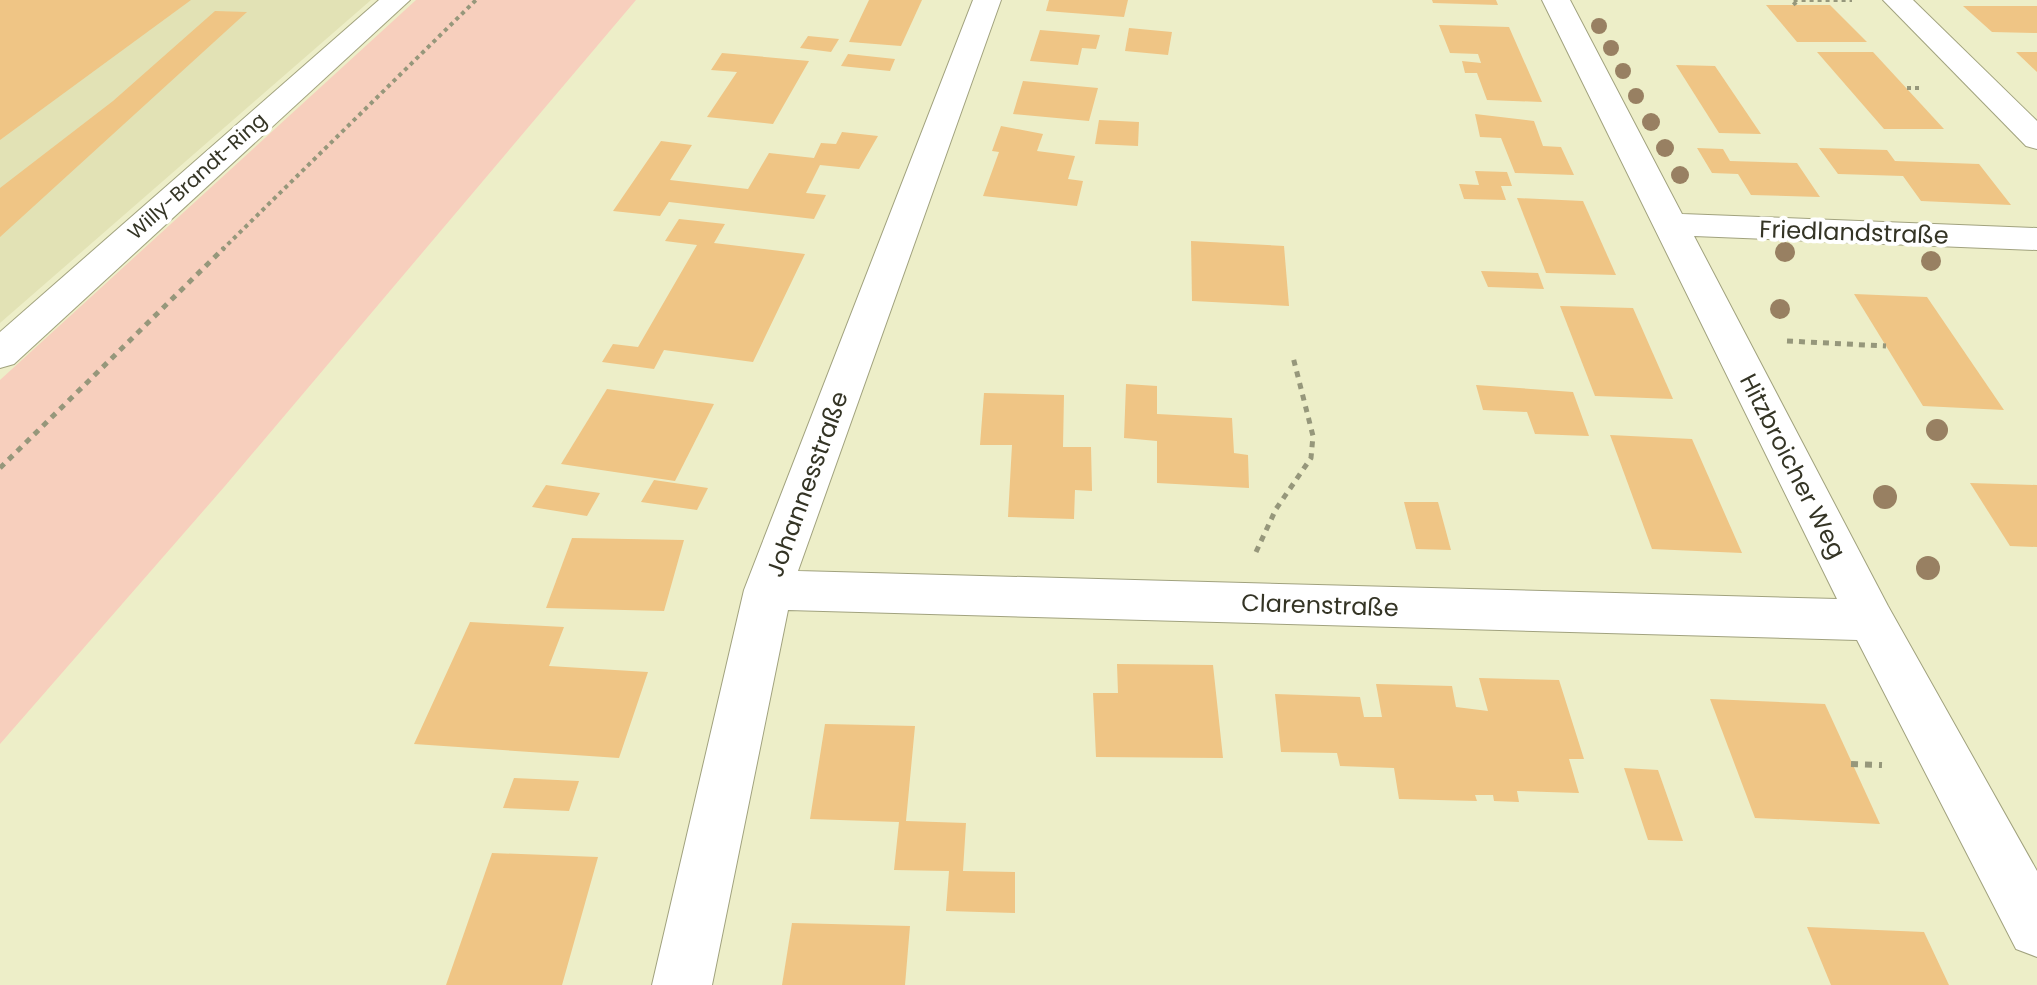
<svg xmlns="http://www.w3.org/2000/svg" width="2037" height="985" font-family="Poppins,sans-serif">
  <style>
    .built { fill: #e2e2b5 }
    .green { fill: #f7cfbd }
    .building { fill: #efc585 }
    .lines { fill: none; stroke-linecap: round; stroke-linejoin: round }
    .street-casing { stroke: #a1a27e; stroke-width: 2 }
    .secondary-casing { stroke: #a1a27e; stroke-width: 2 }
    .path-far2 { stroke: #96977b; stroke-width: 4; stroke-dasharray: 4 4; stroke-linecap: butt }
    .path-far1 { stroke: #96977b; stroke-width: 5; stroke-dasharray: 6 6; stroke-linecap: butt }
    .path { stroke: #96977b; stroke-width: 6; stroke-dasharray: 7 7; stroke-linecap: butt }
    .street { fill: #fff; fill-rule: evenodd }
    .secondary { fill: #fff; fill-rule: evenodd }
    .tree { fill: #988062 }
    .labels { text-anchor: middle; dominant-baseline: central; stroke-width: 8; stroke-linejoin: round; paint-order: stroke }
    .far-street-label { font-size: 20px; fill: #343425; stroke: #fff }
    .street-label { font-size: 24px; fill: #343425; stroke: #fff }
  </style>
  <rect width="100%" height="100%" fill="#edeec8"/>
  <!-- built -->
  <path class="built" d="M0 0H371L0 323Z"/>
  <!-- green -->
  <path class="green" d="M416 0H636L225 486 0 744V380Z"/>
  <!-- building -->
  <g class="building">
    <path d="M0 0H191L0 140Z"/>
    <path d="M869 0H922L901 46 849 42Z"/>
    <path d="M1049 0H1128L1124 17 1046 11Z"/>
    <path d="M1432 0H1496L1498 5 1433 3Z"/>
    <path d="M1766 5H1830L1867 42H1797Z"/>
    <path d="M1963 6H2037V33L1992 32Z"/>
    <path d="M215 11 247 12 0 237V188L113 101Z"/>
    <path d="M1439 25 1509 27 1542 102 1487 100 1477 73H1465L1462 61 1481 63 1478 54 1450 53Z"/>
    <path d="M1129 28 1172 32 1168 55 1125 51Z"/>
    <path d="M1040 30 1100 35 1096 49 1082 48 1078 65 1030 61Z"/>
    <path d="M808 36 839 39 831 52 800 48Z"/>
    <path d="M1817 52H1873L1944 129H1884Z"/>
    <path d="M2016 52H2037V72Z"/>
    <path d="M722 53 809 61 773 124 707 117 737 72 711 70Z"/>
    <path d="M848 54 895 59 890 71 841 66Z"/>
    <path d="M1676 65 1715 66 1761 134 1719 133Z"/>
    <path d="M1023 81 1098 88 1089 121 1013 114Z"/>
    <path d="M1475 114 1534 121 1543 146 1561 147 1574 175 1515 173 1501 138 1480 137Z"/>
    <path d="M1099 120 1139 122 1138 146 1095 144Z"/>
    <path d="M1001 126 1043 134 1037 151 1075 156 1068 179 1083 181 1077 206 983 196 999 152 992 151Z"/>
    <path d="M842 132 878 136 859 169 820 165 806 193 826 195 814 219 669 202 660 216 613 211 661 141 692 145 670 180 748 189 769 153 814 158 821 143 836 144Z"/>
    <path d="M1697 148 1723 149 1730 161 1797 163 1820 197 1751 195 1738 174 1712 173Z"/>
    <path d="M1819 148 1887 150 1895 161 1979 164 2011 205 1921 201 1903 176 1838 174Z"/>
    <path d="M1475 171 1507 172 1512 186H1501L1506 200 1464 199 1459 184 1479 185Z"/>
    <path d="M1517 198 1583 201 1616 275 1546 273Z"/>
    <path d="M679 219 725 224 714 243 805 254 753 362 664 350 654 369 602 362 613 344 638 347 697 245 665 241Z"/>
    <path d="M1191 241 1284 246 1289 306 1192 301Z"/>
    <path d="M1481 271 1538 273 1544 289 1488 287Z"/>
    <path d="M1854 294 1927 297 2004 410 1923 406Z"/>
    <path d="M1560 306 1633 308 1673 399 1595 396Z"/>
    <path d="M1126 384 1157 386V414L1232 418 1234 453 1248 455 1249 488 1157 483V441L1124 438Z"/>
    <path d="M1476 385 1573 392 1589 436 1535 434 1527 412 1483 410Z"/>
    <path d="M607 389 714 404 675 481 561 464Z"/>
    <path d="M984 393 1064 395 1063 447H1091L1092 491 1075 490 1074 519 1008 517 1012 445H980Z"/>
    <path d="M1610 435 1692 439 1742 553 1652 549Z"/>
    <path d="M654 480 708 488 697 510 641 502Z"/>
    <path d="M1970 483 2037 485V547L2010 546Z"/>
    <path d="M546 485 600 493 587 516 532 507Z"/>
    <path d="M1404 502H1438L1451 550 1416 549Z"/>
    <path d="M572 538 684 540 664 611 546 608Z"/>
    <path d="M470 622 564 627 549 666 648 672 619 758 414 744Z"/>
    <path d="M1117 664 1213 665 1223 758 1096 757 1093 693H1118Z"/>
    <path d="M1479 678 1559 680 1584 759H1569L1579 793 1517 791 1519 802 1494 801 1493 795H1475L1477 801 1399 799 1394 768 1340 766 1337 753 1281 752 1275 694 1360 697 1364 717H1382L1376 684 1452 686 1456 707 1488 711Z"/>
    <path d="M1710 699 1825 704 1880 824 1755 818Z"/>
    <path d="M825 724 915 726 906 821 966 823 963 871 1015 872V913L946 911 949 871 894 870 899 822 810 819Z"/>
    <path d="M1624 768 1658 770 1683 841 1648 840Z"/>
    <path d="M514 778 579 781 569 811 503 808Z"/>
    <path d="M492 853 598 857 562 985H446Z"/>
    <path d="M792 923 910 926 905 985H782Z"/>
    <path d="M1807 927 1924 932 1949 985H1831Z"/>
  </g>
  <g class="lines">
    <!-- street casing -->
    <g class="street-casing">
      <g id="street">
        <path d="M973 0H1001L798 571 1837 599 1542 0H1570L1682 214 2037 228V250L1694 236 1888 606 2037 871V957L2016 949 1857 640 788 610 712 985H652L744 590Z"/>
        <path d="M1883 0H1913L2037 121V149L2026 146Z"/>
      </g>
    </g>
    <!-- secondary casing -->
    <g class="secondary-casing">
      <path id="secondary" d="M379 0H410L14 364 0 368V332Z"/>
    </g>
    <!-- path-far2 -->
    <g class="path-far2">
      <path d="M1796 5 1792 0H1852"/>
      <path d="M1907 88H1922"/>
      <path d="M222 250 476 0"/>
    </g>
    <!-- path-far1 -->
    <g class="path-far1">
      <path d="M1787 341 1886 346"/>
      <path d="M0 468 224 248"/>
      <path d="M1256 552 1276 509 1311 458 1313 436 1293 357"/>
    </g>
    <!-- path -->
    <path class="path" d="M1851 764 1882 765"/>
    <!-- street -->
    <use href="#street" class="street"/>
    <!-- secondary -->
    <use href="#secondary" class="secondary"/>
  </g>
  <!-- trees -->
  <g class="tree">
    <circle cx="1599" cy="26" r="8"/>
    <circle cx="1611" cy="48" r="8"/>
    <circle cx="1623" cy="71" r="8"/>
    <circle cx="1636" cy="96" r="8"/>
    <circle cx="1651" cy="122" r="9"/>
    <circle cx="1665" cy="148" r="9"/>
    <circle cx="1680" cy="175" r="9"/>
    <circle cx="1785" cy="252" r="10"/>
    <circle cx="1931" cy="261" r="10"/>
    <circle cx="1780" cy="309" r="10"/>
    <circle cx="1937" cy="430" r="11"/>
    <circle cx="1885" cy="497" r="12"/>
    <circle cx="1928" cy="568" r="12"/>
  </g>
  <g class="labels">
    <!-- far-street labels -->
    <g class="far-street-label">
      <text transform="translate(197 176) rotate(-42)">Willy-Brandt-Ring</text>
    </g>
    <!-- street labels -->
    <g class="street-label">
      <text transform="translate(1854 232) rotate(2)">Friedlandstraße</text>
      <text transform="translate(1793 466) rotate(63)">Hitzbroicher Weg</text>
      <text transform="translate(807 484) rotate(-70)">Johannesstraße</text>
      <text transform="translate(1320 605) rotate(2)">Clarenstraße</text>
    </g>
  </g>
</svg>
